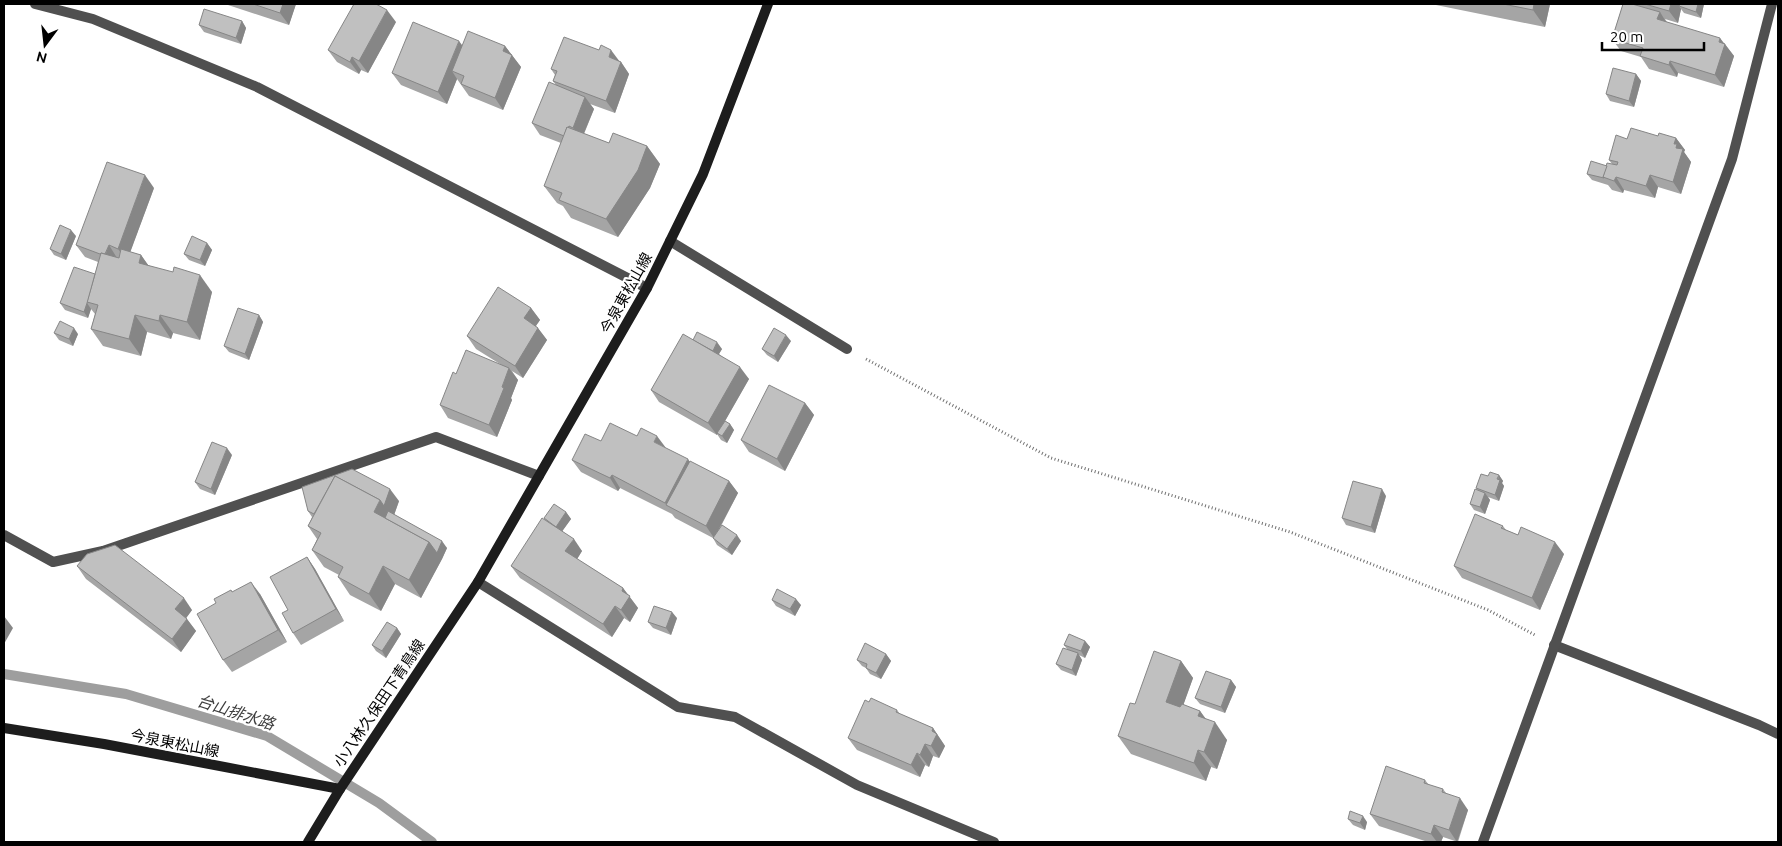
<svg xmlns="http://www.w3.org/2000/svg" width="1782" height="846" font-family="Ubuntu,'Noto Sans JP',sans-serif">
  <style>
    .lines { fill: none; stroke-linecap: round; stroke-linejoin: round }
    .stream { stroke: #9e9e9e; stroke-width: 10 }
    .path { stroke: #727272; stroke-width: 3; stroke-dasharray: 1 2.5; stroke-linecap: butt }
    .minor { stroke: #505050; stroke-width: 10 }
    .tertiary { stroke: #505050; stroke-width: 10 }
    .secondary { stroke: #1d1d1d; stroke-width: 10 }
    .wall { fill: #a5a5a5 }
    .shaded-wall { fill: #868686 }
    .building { fill: #c0c0c0; stroke: #868686 }
    .labels { text-anchor: middle; dominant-baseline: central; stroke-width: 4.5; stroke-linejoin: round; paint-order: stroke }
    .street-label { font-size: 15px; fill: #000; stroke: #fff }
    .water-label { font-size: 16px; font-style: italic; fill: #3f3f3f; stroke: #fff }
  </style>
  <rect width="100%" height="100%" fill="#fff"/>
  <g class="lines">
    <!-- stream -->
    <path class="stream" d="M4 674 126 694 267 736 379 803 432 842"/>
    <!-- path -->
    <path class="path" d="M866 359 1051 458 1290 532 1488 610 1535 635"/>
    <!-- minor -->
    <g class="minor">
      <path d="M670 241 847 349"/>
      <path d="M4 535 53 562 103 551 436 437 539 476"/>
      <path d="M478 582 678 707 735 717 857 785 994 842"/>
      <path d="M1554 645 1759 725 1778 734"/>
      <path d="M1483 842 1732 159 1772 4"/>
    </g>
    <!-- tertiary -->
    <path class="tertiary" d="M35 4 93 19 257 87 647 288"/>
    <!-- secondary -->
    <g class="secondary">
      <path d="M4 728 104 744 340 789"/>
      <path d="M308 842 340 789 478 582 647 288 703 174 768 4"/>
    </g>
  </g>
  <!-- wall -->
  <g class="wall">
    <path d="M228 4H296L289 25 228 5Z"/>
    <path d="M1431 4H1550L1545 27Z"/>
    <path d="M1623 4H1704L1701 18 1684 13 1681 9 1678 23 1665 19 1667 22 1725 44 1734 56 1724 87 1678 73 1677 77 1649 69 1641 57 1621 51 1612 39Z"/>
    <path d="M242 21 246 28 241 44 204 32 199 25Z"/>
    <path d="M396 22 368 73 361 70 359 74 337 62 328 50Z"/>
    <path d="M505 46 521 67 503 110 469 96 457 79 447 104 401 85 392 73Z"/>
    <path d="M619 61 621 62 629 74 615 113 590 104 594 109 584 134 609 143 647 146 660 164 650 188 618 237 571 218 563 206 557 203 544 186 561 143 540 135 532 123 556 85 553 81 555 75 551 69Z"/>
    <path d="M1636 74 1641 81 1634 107 1610 101 1606 94Z"/>
    <path d="M1658 136 1676 138 1685 150 1684 152 1691 162 1681 194 1658 187 1655 198 1624 190 1623 193 1612 190 1608 185 1592 180 1587 174 1612 164 1609 160 1627 139Z"/>
    <path d="M154 188 130 252 141 255 148 265 212 292 200 340 173 333 171 339 147 332 141 356 103 346 91 329 95 314 91 309 88 318 65 310 60 303 95 274 98 262 85 257 76 245Z"/>
    <path d="M76 236 66 260 54 255 50 249Z"/>
    <path d="M207 243 212 250 205 266 189 260 184 254Z"/>
    <path d="M531 308 540 320 536 326 547 340 523 378 512 371 518 380 511 398 512 400 497 437 448 418 440 405 456 374 500 364 476 349 467 336Z"/>
    <path d="M259 315 263 322 249 360 229 352 224 346Z"/>
    <path d="M54 333 78 334 73 346 59 340Z"/>
    <path d="M693 340 722 349 719 354 749 379 725 421 730 424 734 430 727 443 721 440 717 434V435L659 402 651 390Z"/>
    <path d="M791 341 778 362 767 355 762 349Z"/>
    <path d="M805 403 814 415 785 471 749 452 741 440Z"/>
    <path d="M637 436 665 448 689 462 729 481 738 493 720 528 741 541 732 555 717 545 713 538 675 518 672 514 620 488 618 491 581 472 572 460 601 441Z"/>
    <path d="M232 455 215 495 200 489 195 482Z"/>
    <path d="M1499 475 1503 481 1502 483 1504 486 1499 501 1488 497 1490 500 1485 514 1474 510 1470 504 1478 491 1476 488 1488 476Z"/>
    <path d="M1386 496 1375 533 1346 525 1342 518Z"/>
    <path d="M399 501 394 515 447 548 442 559 421 598 395 584 381 611 350 595 338 577 339 575 324 567 312 550 317 539 308 526 312 517 308 511Z"/>
    <path d="M566 512 571 519 562 531 582 551 577 559 623 588 638 608 630 622 624 618 612 637 520 578 511 566 547 522 544 518Z"/>
    <path d="M1503 526 1506 530 1564 554 1540 610 1462 578 1454 566Z"/>
    <path d="M307 557 315 569 344 621 301 645 293 633 288 610Z"/>
    <path d="M77 566 192 610 186 618 196 631 181 652 86 579Z"/>
    <path d="M232 592 260 594 287 642 232 672 223 660 216 603Z"/>
    <path d="M772 600 801 605 795 616 776 606Z"/>
    <path d="M677 618 671 635 653 628 648 622Z"/>
    <path d="M397 628 401 634 386 658 376 651 372 645Z"/>
    <path d="M1085 641 1090 647 1085 658 1079 655 1082 660 1076 676 1061 670 1056 664 1067 649 1064 645Z"/>
    <path d="M886 654 891 661 881 679 870 674 866 668 862 666 857 660Z"/>
    <path d="M1181 661 1193 678 1183 705 1200 711 1206 719 1227 740 1217 769 1211 767 1206 781 1131 754 1118 736 1135 704Z"/>
    <path d="M1231 680 1236 687 1225 713 1200 704 1195 698Z"/>
    <path d="M869 702 897 710 900 714 933 728 945 746 939 758 933 756 929 767 925 765 920 777 857 750 848 738Z"/>
    <path d="M1425 780 1429 785 1443 789 1446 793 1468 810 1458 842 1443 837 1441 842H1428L1379 826 1370 814Z"/>
    <path d="M1348 819 1367 822 1365 830 1353 825Z"/>
  </g>
  <!-- shaded-wall -->
  <g class="shaded-wall">
    <path d="M283 4H296L289 25 280 13Z"/>
    <path d="M1534 4H1550L1545 27 1533 10Z"/>
    <path d="M1671 4H1683L1679 6 1681 9 1678 23 1669 11Z"/>
    <path d="M1698 4H1704L1701 18 1696 12Z"/>
    <path d="M387 10 396 22 368 73 359 61Z"/>
    <path d="M1660 12 1668 25 1657 19Z"/>
    <path d="M242 21 246 28 241 44 236 38Z"/>
    <path d="M1720 38 1734 56 1724 87 1715 75 1719 42Z"/>
    <path d="M459 41 468 53 452 71 457 79 447 104 438 92Z"/>
    <path d="M505 46 521 67 503 110 495 98 503 51Z"/>
    <path d="M611 50 620 62 609 57Z"/>
    <path d="M352 57 361 70 359 74 350 62Z"/>
    <path d="M1670 61 1678 73 1677 77 1669 65Z"/>
    <path d="M621 62 629 74 615 113 606 101Z"/>
    <path d="M1636 74 1641 81 1634 107 1629 101Z"/>
    <path d="M585 97 594 109 581 140 573 128Z"/>
    <path d="M1676 138 1685 150 1684 152 1691 162 1681 194 1673 182 1674 144Z"/>
    <path d="M647 146 660 164 650 188 618 237 606 219Z"/>
    <path d="M145 175 154 188 127 261 118 249Z"/>
    <path d="M1650 175 1658 187 1655 198 1646 186Z"/>
    <path d="M1616 177 1624 190 1623 193 1614 181Z"/>
    <path d="M71 230 76 236 66 260 61 254Z"/>
    <path d="M207 243 212 250 205 266 200 260Z"/>
    <path d="M109 245 117 258 105 256Z"/>
    <path d="M141 255 153 272 139 263Z"/>
    <path d="M200 275 212 292 200 340 187 322Z"/>
    <path d="M87 303 91 309 88 318 84 312Z"/>
    <path d="M531 308 540 320 532 331 524 318Z"/>
    <path d="M135 315 147 332 141 356 129 339Z"/>
    <path d="M160 315 173 333 171 339 159 321Z"/>
    <path d="M259 315 263 322 249 360 245 354Z"/>
    <path d="M74 328 78 334 73 346 69 339Z"/>
    <path d="M538 328 547 340 523 378 515 366Z"/>
    <path d="M786 335 791 341 778 362 774 356Z"/>
    <path d="M717 342 722 349 717 357 713 351Z"/>
    <path d="M740 367 749 379 717 435 708 423Z"/>
    <path d="M509 368 518 380 511 398 512 400 497 437 489 425Z"/>
    <path d="M805 403 814 415 785 471 777 459Z"/>
    <path d="M730 424 734 430 727 443 722 436Z"/>
    <path d="M657 436 666 448 654 442Z"/>
    <path d="M227 448 232 455 215 495 211 489Z"/>
    <path d="M688 459 696 471 668 506 665 503Z"/>
    <path d="M612 475 620 488 618 491 610 478Z"/>
    <path d="M1499 475 1503 481 1502 483 1504 486 1499 501 1495 495Z"/>
    <path d="M729 481 738 493 714 538 706 526Z"/>
    <path d="M390 489 399 501 393 518 382 523 374 512 380 500Z"/>
    <path d="M1382 489 1386 496 1375 533 1371 527Z"/>
    <path d="M1485 493 1490 500 1485 514 1480 507Z"/>
    <path d="M566 512 571 519 561 533 556 527Z"/>
    <path d="M737 535 741 541 732 555 727 549Z"/>
    <path d="M574 539 582 551 574 564 565 551Z"/>
    <path d="M442 541 447 548 442 559 421 598 409 580 429 542Z"/>
    <path d="M1555 542 1564 554 1540 610 1532 598Z"/>
    <path d="M307 557 315 569 344 621 336 609Z"/>
    <path d="M383 566 395 584 381 611 369 594Z"/>
    <path d="M251 582 260 594 287 642 278 630Z"/>
    <path d="M623 588 638 608 630 622 621 610 622 591Z"/>
    <path d="M184 598 192 610 184 621 175 609Z"/>
    <path d="M796 599 801 605 795 616 790 609Z"/>
    <path d="M615 606 624 618 612 637 603 624Z"/>
    <path d="M672 612 677 618 671 635 666 628Z"/>
    <path d="M4 616 13 628 4 644Z"/>
    <path d="M187 619 196 631 181 652 172 639Z"/>
    <path d="M397 628 401 634 386 658 382 651Z"/>
    <path d="M1085 641 1090 647 1085 658 1081 651Z"/>
    <path d="M1078 653 1082 660 1076 676 1072 670Z"/>
    <path d="M886 654 891 661 881 679 876 673Z"/>
    <path d="M1181 661 1193 678 1178 720 1166 702Z"/>
    <path d="M1231 680 1236 687 1225 713 1221 707Z"/>
    <path d="M1200 711 1212 728 1198 716Z"/>
    <path d="M1215 722 1227 740 1217 769 1204 752Z"/>
    <path d="M933 728 945 746 939 758 931 746 932 731Z"/>
    <path d="M925 744 933 756 929 767 920 755Z"/>
    <path d="M1198 750 1211 767 1206 781 1194 763Z"/>
    <path d="M917 753 925 765 920 777 911 765Z"/>
    <path d="M1460 798 1468 810 1457 842 1449 830Z"/>
    <path d="M1363 816 1367 822 1365 830 1360 823Z"/>
    <path d="M1434 825 1443 837 1441 842H1437L1431 834Z"/>
  </g>
  <!-- building -->
  <g class="building">
    <path d="M253 4H283L280 13Z"/>
    <path d="M354 4H376L387 10 359 61 352 57 350 62 328 50Z"/>
    <path d="M1503 4H1534L1533 10Z"/>
    <path d="M1623 4H1632L1660 12 1657 19 1720 38 1719 42 1725 44 1715 75 1670 61 1669 65 1640 56 1643 48 1612 39Z"/>
    <path d="M1645 4H1671L1669 11Z"/>
    <path d="M1680 4H1698L1696 12 1679 6Z"/>
    <path d="M204 9 242 21 236 38 199 25Z"/>
    <path d="M413 22 459 41 438 92 392 73Z"/>
    <path d="M468 31 505 46 503 51 512 55 495 98 461 84 464 76 452 71Z"/>
    <path d="M564 37 599 50 601 45 611 50 609 57 621 62 606 101 553 81 557 71 551 69Z"/>
    <path d="M1613 68 1636 74 1629 101 1606 94Z"/>
    <path d="M549 82 585 97 573 128 569 126 568 128 567 127 564 136 532 123Z"/>
    <path d="M567 127 609 143 613 133 647 146 638 170 606 219 559 200 562 193 544 186Z"/>
    <path d="M1631 128 1658 136 1659 133 1676 138 1674 144H1677L1676 148 1683 149 1673 182 1650 175 1646 186 1616 177 1614 181 1603 177 1607 163 1617 165 1618 162 1609 160 1616 135 1627 139Z"/>
    <path d="M1591 161 1607 166 1603 177 1604 178 1587 174Z"/>
    <path d="M107 162 145 175 118 249 109 245 105 254 101 253 100 254 76 245Z"/>
    <path d="M60 225 71 230 61 254 50 249Z"/>
    <path d="M192 236 207 243 200 260 184 254Z"/>
    <path d="M121 249 141 255 139 263 173 272 174 267 200 275 187 322 160 315 159 321 135 315 129 339 91 329 98 305 87 302 101 253 119 258Z"/>
    <path d="M74 267 95 274 87 303 84 312 60 303Z"/>
    <path d="M498 287 531 308 524 318 538 328 515 366 467 336Z"/>
    <path d="M238 308 259 315 245 354 224 346Z"/>
    <path d="M60 321 74 328 69 339 54 333Z"/>
    <path d="M774 328 786 335 774 356 762 349Z"/>
    <path d="M697 332 717 342 713 351 693 340Z"/>
    <path d="M683 334 740 367 708 423 651 390Z"/>
    <path d="M466 350 509 368 502 387 504 388 489 425 440 405 453 372 456 374Z"/>
    <path d="M769 385 805 403 777 459 741 440Z"/>
    <path d="M725 421 730 424 722 436 717 433Z"/>
    <path d="M610 423 637 436 641 428 657 436 654 442 688 459 665 503 612 475 610 478 572 460 585 434 601 441Z"/>
    <path d="M212 442 227 448 211 489 195 482Z"/>
    <path d="M690 461 729 481 706 526 666 505Z"/>
    <path d="M352 469 390 489 384 506 380 500 335 476 314 514 308 511 302 487Z"/>
    <path d="M1490 472 1499 475 1497 479 1500 480 1495 495 1476 488 1481 474 1488 476Z"/>
    <path d="M335 476 380 500 374 512 429 542 409 580 383 566 369 594 338 577 343 567 312 550 321 533 308 526Z"/>
    <path d="M1353 481 1382 489 1371 527 1342 518Z"/>
    <path d="M1475 489 1485 493 1480 507 1470 504Z"/>
    <path d="M554 504 566 512 556 527 544 518Z"/>
    <path d="M388 511 442 541 437 553 429 542 385 518Z"/>
    <path d="M1475 514 1503 526 1501 528 1518 535 1521 527 1555 542 1532 598 1454 566Z"/>
    <path d="M542 518 574 539 565 551 623 588 622 591 630 596 621 610 615 606 603 624 511 566Z"/>
    <path d="M722 525 737 535 727 549 713 538Z"/>
    <path d="M115 545 184 598 175 609 187 619 172 639 77 566 87 554Z"/>
    <path d="M307 557 336 609 293 633 282 613 288 610 270 577Z"/>
    <path d="M251 582 278 630 223 660 197 614 216 603 214 599 231 590 232 592Z"/>
    <path d="M777 589 796 599 790 609 772 600Z"/>
    <path d="M654 606 672 612 666 628 648 622Z"/>
    <path d="M387 622 397 628 382 651 372 645Z"/>
    <path d="M1069 634 1085 641 1081 651 1064 645Z"/>
    <path d="M865 643 886 654 876 673 866 668 867 664 857 660Z"/>
    <path d="M1063 648 1078 653 1072 670 1056 664Z"/>
    <path d="M1154 651 1181 661 1166 702 1180 707 1182 704 1200 711 1198 716 1215 722 1204 752 1198 750 1194 763 1118 736 1130 703 1135 704Z"/>
    <path d="M1206 671 1231 680 1221 707 1195 698Z"/>
    <path d="M871 698 897 710 896 712 933 728 932 731 937 734 931 746 925 744 920 755 917 753 911 765 848 738 865 700 869 702Z"/>
    <path d="M1386 766 1425 780 1424 783 1443 789 1442 792 1460 798 1449 830 1434 825 1431 834 1370 814Z"/>
    <path d="M1350 811 1363 816 1360 823 1348 819Z"/>
  </g>
  <g class="labels">
    <!-- street labels -->
    <g class="street-label">
      <text transform="translate(626 293) rotate(-61)">今泉東松山線</text>
      <text transform="translate(379 703) rotate(-56)">小八林久保田下青鳥線</text>
      <text transform="translate(175 743) rotate(11)">今泉東松山線</text>
    </g>
    <!-- water labels -->
    <g class="water-label">
      <text transform="translate(236 712) rotate(18)">台山排水路</text>
    </g>
  </g>
  <!-- border -->
  <rect width="1782" height="846" fill="none" stroke="#000000" stroke-width="10"/>
  <!-- north arrow -->
  <g transform="translate(45 45) rotate(195)" stroke="#ffffff" stroke-width="4" paint-order="stroke">
  <path d="M0-4L9 19L0 12L-9 19Z" fill="#000000"/>
  <text y="-8" font-size="14" font-weight="bold" text-anchor="middle" fill="#000000">N</text>
  </g>
  <!-- scale -->
  <path d="M1602 42v8h102v-8" fill="none" stroke="#000000" stroke-width="2.5"/>
  <text x="1610" y="42" font-size="15" fill="#000000" stroke="#ffffff" stroke-width="4" paint-order="stroke">20 m</text>
</svg>
